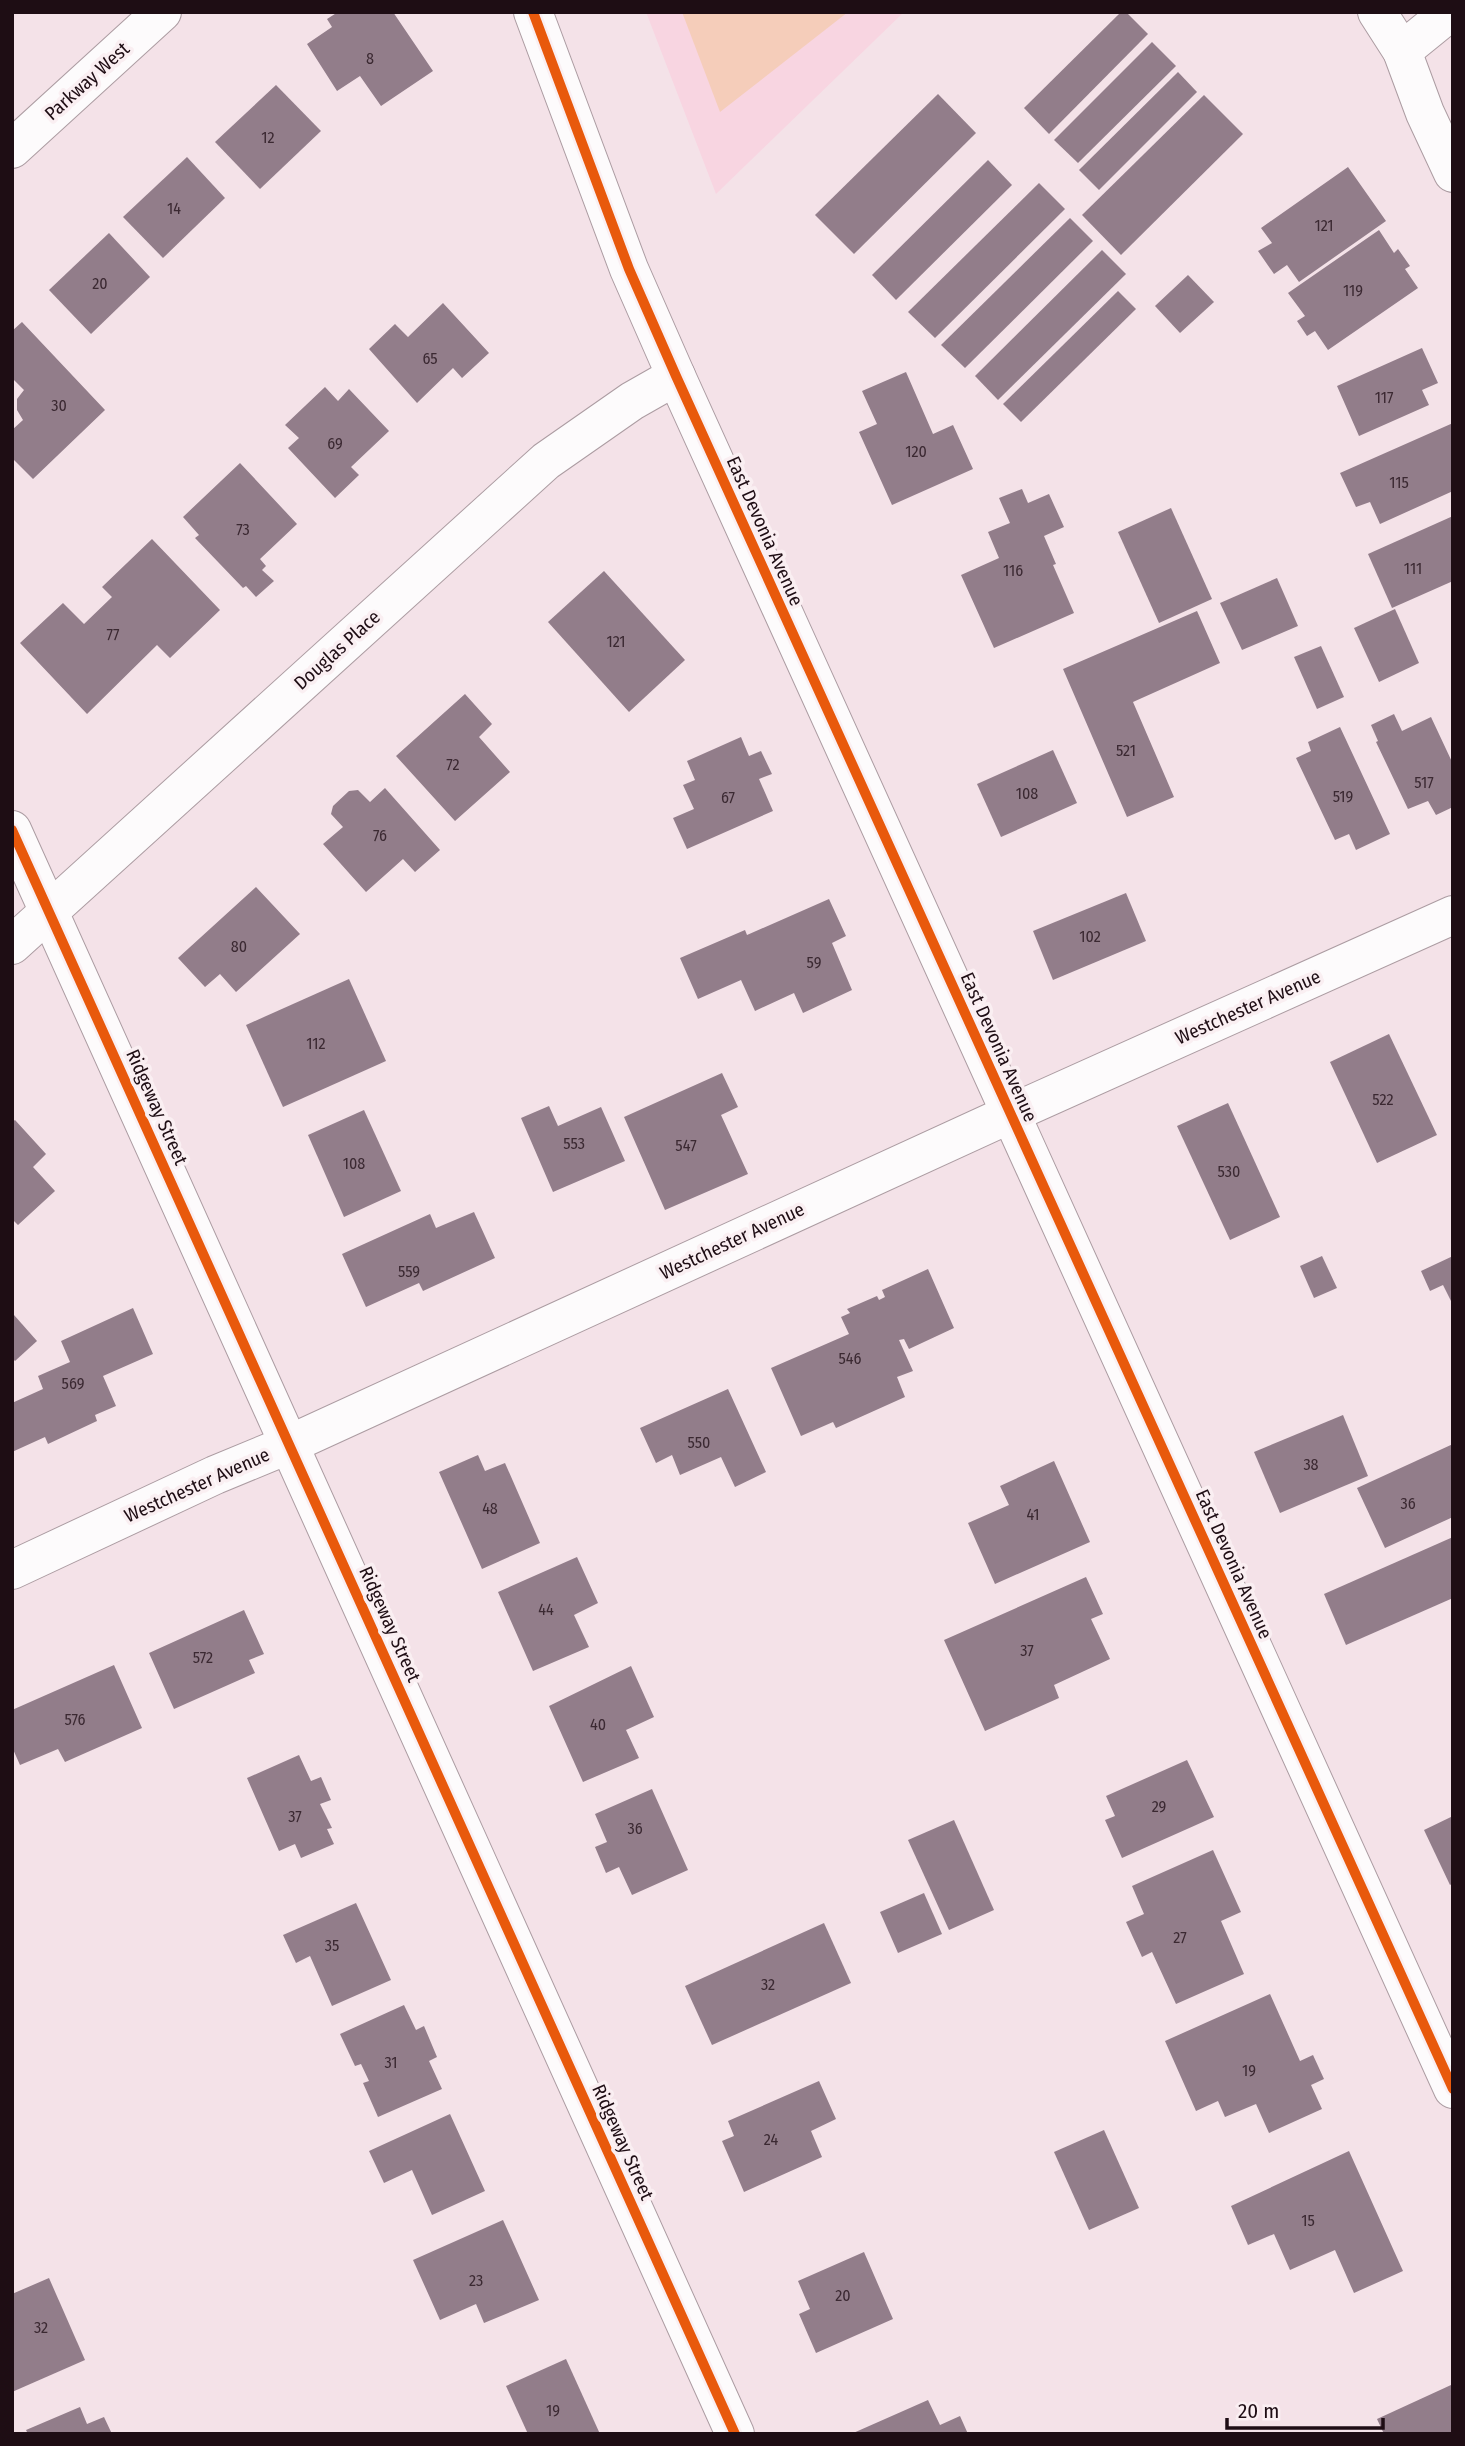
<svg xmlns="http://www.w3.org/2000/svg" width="1465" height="2446" font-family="'Fira Sans Condensed',sans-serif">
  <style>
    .built { fill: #f8d5e1 }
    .green { fill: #f5cdba }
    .building { fill: #927d8a }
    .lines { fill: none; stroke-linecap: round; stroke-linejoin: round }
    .minor-casing { stroke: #ac9ca2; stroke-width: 40 }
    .minor { stroke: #fdfbfc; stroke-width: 38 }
    .cycleway-casing { stroke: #faeff2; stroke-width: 15 }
    .cycleway { stroke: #e8590c; stroke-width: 10 }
    .labels { text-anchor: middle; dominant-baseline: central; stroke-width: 7; stroke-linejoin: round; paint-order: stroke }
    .number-label { font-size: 16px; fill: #3b2932 }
    .street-label { font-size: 19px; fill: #1e0d14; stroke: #faeff2 }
  </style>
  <rect width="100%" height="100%" fill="#f4e2e8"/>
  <!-- built -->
  <path class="built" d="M646 12H904L716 194Z"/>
  <!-- green -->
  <path class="green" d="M682 12H848L720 112Z"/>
  <!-- building -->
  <g class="building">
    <path d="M338 12H393L433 71 381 106 360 76 337 91 307 44 332 27 327 19Z"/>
    <path d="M1121 12H1126L1148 34 1049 134 1024 108Z"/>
    <path d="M1152 42 1176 66 1078 163 1054 140Z"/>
    <path d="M1178 72 1197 92 1099 190 1079 170Z"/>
    <path d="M276 85 321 131 260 189 215 142Z"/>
    <path d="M938 94 976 133 854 254 815 215Z"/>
    <path d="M1204 95 1243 134 1121 255 1082 215Z"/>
    <path d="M187 157 225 198 163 258 123 217Z"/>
    <path d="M988 160 1012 185 896 300 872 275Z"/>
    <path d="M1348 167 1386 221 1299 282 1287 265 1274 274 1258 251 1272 243 1261 228Z"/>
    <path d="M1039 183 1065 209 935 338 908 312Z"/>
    <path d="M1070 218 1093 241 965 368 941 345Z"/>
    <path d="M1379 230 1394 253 1398 249 1410 266 1405 269 1418 288 1328 350 1315 331 1307 336 1297 321 1305 316 1288 293Z"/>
    <path d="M109 233 150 277 91 334 49 290Z"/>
    <path d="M1102 250 1126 274 998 400 975 376Z"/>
    <path d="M1188 275 1214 302 1180 333 1155 306Z"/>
    <path d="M1118 291 1136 309 1021 422 1003 404Z"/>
    <path d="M443 303 489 353 462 378 453 368 417 403 369 349 395 324 408 337Z"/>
    <path d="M22 322 105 410 33 479 12 458V430L23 420 17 410V399L24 390 12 378V331Z"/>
    <path d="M1422 348 1438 383 1422 390 1429 405 1359 436 1337 386Z"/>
    <path d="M906 372 933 434 953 425 973 469 892 505 859 432 877 424 862 391Z"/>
    <path d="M325 387 338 401 349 389 389 431 351 467 359 475 335 498 288 448 299 438 285 425Z"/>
    <path d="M1453 423V491L1380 524 1370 502 1356 507 1340 473Z"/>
    <path d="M240 463 297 524 260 559 266 566 262 570 274 581 256 597 246 586 243 588 195 538 199 535 183 517Z"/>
    <path d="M1022 489 1028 503 1049 494 1064 527 1044 536 1056 564 1053 565 1074 613 994 648 961 575 999 558 988 532 1010 523 999 498Z"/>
    <path d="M1171 508 1212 599 1159 623 1118 532Z"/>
    <path d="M1453 516V581L1392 608 1368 554Z"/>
    <path d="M152 539 220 610 170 658 157 645 87 714 20 643 63 603 84 624 112 597 102 587Z"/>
    <path d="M604 571 685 660 629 712 548 622Z"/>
    <path d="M1277 578 1298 626 1242 650 1220 603Z"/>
    <path d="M1395 609 1419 663 1379 682 1354 628Z"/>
    <path d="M1197 611 1220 663 1133 702 1174 797 1127 817 1063 669Z"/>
    <path d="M1321 646 1344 697 1317 709 1294 657Z"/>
    <path d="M465 694 492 724 479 737 510 772 455 821 396 756Z"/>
    <path d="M1394 714 1402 731 1431 717 1453 764V807L1436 815 1428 801 1408 809 1376 742 1378 741 1371 725Z"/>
    <path d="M1340 727 1390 834 1356 850 1349 834 1335 840 1296 758 1311 751 1308 742Z"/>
    <path d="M741 737 749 756 761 751 772 774 759 779 773 811 687 849 673 818 694 809 683 785 695 780 687 761Z"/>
    <path d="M1053 750 1077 803 1001 837 977 784Z"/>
    <path d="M385 788 440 850 415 872 403 859 366 892 323 844 343 827 331 814 333 806 349 791 358 790 370 802Z"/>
    <path d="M256 887 300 934 236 992 220 974 205 987 178 958Z"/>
    <path d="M1126 893 1146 941 1053 980 1033 931Z"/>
    <path d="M829 899 846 936 832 943 852 990 803 1013 794 993 755 1011 741 980 698 999 680 958 745 930 747 935Z"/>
    <path d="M349 979 386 1061 283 1107 246 1025Z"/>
    <path d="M1389 1034 1437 1135 1377 1163 1330 1062Z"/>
    <path d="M722 1073 738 1107 721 1115 748 1174 665 1210 624 1117Z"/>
    <path d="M1228 1103 1280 1217 1230 1240 1177 1126Z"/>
    <path d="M549 1106 558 1126 601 1107 625 1161 553 1192 521 1118Z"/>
    <path d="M364 1110 401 1191 344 1217 308 1135Z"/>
    <path d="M15 1120 46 1154 33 1167 55 1191 18 1225 12 1219V1122Z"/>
    <path d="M474 1212 495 1258 423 1291 419 1283 366 1307 342 1254 430 1214 436 1228Z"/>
    <path d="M1322 1256 1337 1288 1314 1298 1300 1266Z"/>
    <path d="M1453 1256V1305L1443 1285 1430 1291 1421 1271Z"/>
    <path d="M928 1269 954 1328 909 1349 904 1339 899 1340 913 1371 897 1377 905 1397 836 1428 833 1422 801 1436 771 1368 849 1334 841 1317 850 1313 847 1309 877 1296 879 1300 885 1297 882 1290Z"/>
    <path d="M133 1308 153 1354 103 1376 116 1406 95 1415 97 1421 48 1444 45 1437 12 1452V1403L43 1389 38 1376 70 1362 61 1341Z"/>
    <path d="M14 1315 37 1341 15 1361 12 1358Z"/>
    <path d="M728 1389 766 1472 735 1487 721 1457 680 1475 672 1455 656 1463 640 1428Z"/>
    <path d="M1343 1415 1368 1476 1280 1513 1254 1452Z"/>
    <path d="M1453 1444V1517L1385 1548 1357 1488Z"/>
    <path d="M478 1455 485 1471 505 1463 540 1543 482 1569 439 1472Z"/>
    <path d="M1054 1461 1090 1542 995 1584 968 1523 1009 1505 1000 1486Z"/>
    <path d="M1453 1537V1598L1346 1645 1324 1594Z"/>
    <path d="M577 1557 598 1603 574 1615 589 1647 533 1671 498 1592Z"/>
    <path d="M1086 1577 1103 1614 1091 1619 1110 1659 1054 1685 1059 1698 985 1731 944 1640Z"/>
    <path d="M244 1610 264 1654 249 1660 255 1673 174 1709 149 1653Z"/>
    <path d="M114 1665 142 1728 65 1762 58 1749 20 1765 12 1747V1710Z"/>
    <path d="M631 1666 654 1717 626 1730 639 1758 583 1782 549 1706Z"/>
    <path d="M299 1755 311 1781 321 1777 331 1800 320 1804 332 1828 327 1829 334 1844 301 1858 295 1844 279 1851 247 1778Z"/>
    <path d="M1187 1760 1214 1817 1122 1858 1105 1820 1115 1816 1106 1796Z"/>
    <path d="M652 1789 688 1870 632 1895 619 1867 606 1873 595 1847 607 1842 595 1814Z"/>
    <path d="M1453 1816V1883L1450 1885 1424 1830Z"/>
    <path d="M954 1820 994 1910 949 1930 908 1840Z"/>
    <path d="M1213 1850 1241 1912 1221 1921 1244 1974 1176 2004 1152 1952 1142 1957 1126 1922 1144 1914 1132 1886Z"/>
    <path d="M924 1893 942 1934 898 1953 880 1912Z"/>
    <path d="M356 1903 391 1980 332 2006 310 1956 296 1963 283 1935Z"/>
    <path d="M824 1923 851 1983 712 2045 685 1986Z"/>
    <path d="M1270 1994 1300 2061 1313 2055 1324 2079 1311 2085 1322 2109 1269 2133 1256 2104 1225 2117 1218 2101 1196 2111 1165 2041Z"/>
    <path d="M404 2005 416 2030 424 2026 437 2057 429 2061 442 2089 378 2117 363 2083 369 2081 361 2064 355 2066 340 2034Z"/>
    <path d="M819 2081 836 2119 811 2131 822 2157 744 2192 722 2141 734 2136 728 2121Z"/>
    <path d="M450 2114 485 2191 432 2215 412 2170 384 2183 369 2151Z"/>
    <path d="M1104 2130 1139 2208 1089 2230 1054 2152Z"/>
    <path d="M1349 2151 1403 2271 1354 2293 1335 2250 1290 2270 1274 2234 1248 2245 1231 2206Z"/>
    <path d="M503 2220 539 2300 484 2323 476 2304 440 2320 413 2260Z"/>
    <path d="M864 2252 893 2319 816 2353 799 2314 810 2309 798 2281Z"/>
    <path d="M49 2278 85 2360 12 2392V2294Z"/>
    <path d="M566 2359 600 2434H528L506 2386Z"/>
    <path d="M1451 2385 1453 2434H1384L1377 2419Z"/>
    <path d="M928 2400 940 2425 960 2416 968 2434H851Z"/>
    <path d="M80 2407 87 2424 104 2417 112 2434H28L26 2430Z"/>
  </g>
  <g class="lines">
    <!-- minor casing -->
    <g class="minor-casing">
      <g id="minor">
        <path d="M533 12 629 269 676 376 1453 2089"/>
        <path d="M1377 12 1402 51 1425 113 1453 173"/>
        <path d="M1402 51 1450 12"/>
        <path d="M12 149 162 12"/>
        <path d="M12 830 735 2434"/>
        <path d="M12 945 546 461 632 401 676 376"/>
        <path d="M12 1570 215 1475 290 1444 1010 1114 1453 915"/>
      </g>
    </g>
    <!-- minor -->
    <use href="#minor" class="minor"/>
    <!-- cycleway casing -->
    <g class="cycleway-casing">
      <g id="cycleway">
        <path d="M533 12 629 269 676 376 1453 2089"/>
        <path d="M12 830 735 2434"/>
      </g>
    </g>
    <!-- cycleway -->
    <use href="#cycleway" class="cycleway"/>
  </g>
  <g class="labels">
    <!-- number labels -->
    <g class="number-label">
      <text x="370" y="58">8</text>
      <text x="268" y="137">12</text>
      <text x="174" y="208">14</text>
      <text x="1324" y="225">121</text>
      <text x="100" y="283">20</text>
      <text x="1353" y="290">119</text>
      <text x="430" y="358">65</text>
      <text x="1384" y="397">117</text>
      <text x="59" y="405">30</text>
      <text x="335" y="443">69</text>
      <text x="916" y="451">120</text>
      <text x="1399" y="482">115</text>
      <text x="243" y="529">73</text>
      <text x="1413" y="568">111</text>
      <text x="1013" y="570">116</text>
      <text x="113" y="634">77</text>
      <text x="616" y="641">121</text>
      <text x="1126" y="750">521</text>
      <text x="453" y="764">72</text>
      <text x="1424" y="782">517</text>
      <text x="1027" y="793">108</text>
      <text x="1343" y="796">519</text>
      <text x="728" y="797">67</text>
      <text x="380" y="835">76</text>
      <text x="1090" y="936">102</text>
      <text x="239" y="946">80</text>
      <text x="814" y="962">59</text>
      <text x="316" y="1043">112</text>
      <text x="1383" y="1099">522</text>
      <text x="574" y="1143">553</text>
      <text x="686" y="1145">547</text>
      <text x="354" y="1163">108</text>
      <text x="1229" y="1171">530</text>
      <text x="409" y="1271">559</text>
      <text x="850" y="1358">546</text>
      <text x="73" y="1383">569</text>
      <text x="699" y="1442">550</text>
      <text x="1311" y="1464">38</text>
      <text x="1408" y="1503">36</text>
      <text x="490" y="1508">48</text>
      <text x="1033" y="1514">41</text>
      <text x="546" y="1609">44</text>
      <text x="1027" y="1650">37</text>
      <text x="203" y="1657">572</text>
      <text x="75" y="1719">576</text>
      <text x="598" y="1724">40</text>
      <text x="1159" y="1806">29</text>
      <text x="295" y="1816">37</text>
      <text x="635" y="1828">36</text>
      <text x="1180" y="1937">27</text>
      <text x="332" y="1945">35</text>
      <text x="768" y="1984">32</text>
      <text x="391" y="2062">31</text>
      <text x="1249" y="2070">19</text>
      <text x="771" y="2139">24</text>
      <text x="1308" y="2220">15</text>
      <text x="476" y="2280">23</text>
      <text x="843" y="2295">20</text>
      <text x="41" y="2327">32</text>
      <text x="553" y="2410">19</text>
    </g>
    <!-- street labels -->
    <g class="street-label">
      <text transform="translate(87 81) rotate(-42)">Parkway West</text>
      <text transform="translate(765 531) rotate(66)">East Devonia Avenue</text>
      <text transform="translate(337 650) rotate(-42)">Douglas Place</text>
      <text transform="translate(1248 1007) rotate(-24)">Westchester Avenue</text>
      <text transform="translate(999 1047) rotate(66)">East Devonia Avenue</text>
      <text transform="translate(157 1107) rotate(66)">Ridgeway Street</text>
      <text transform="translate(732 1241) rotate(-25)">Westchester Avenue</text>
      <text transform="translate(197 1485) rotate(-24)">Westchester Avenue</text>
      <text transform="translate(1234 1564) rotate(66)">East Devonia Avenue</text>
      <text transform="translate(390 1624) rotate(66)">Ridgeway Street</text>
      <text transform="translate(623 2142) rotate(66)">Ridgeway Street</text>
    </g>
  </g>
  <!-- border -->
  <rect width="1465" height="2446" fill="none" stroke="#1e0d14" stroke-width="28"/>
  <!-- scale -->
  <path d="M1227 2418v10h156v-10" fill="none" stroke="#1e0d14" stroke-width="3.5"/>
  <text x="1238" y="2418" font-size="21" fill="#1e0d14" stroke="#faeff2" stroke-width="5" paint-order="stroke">20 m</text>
</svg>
